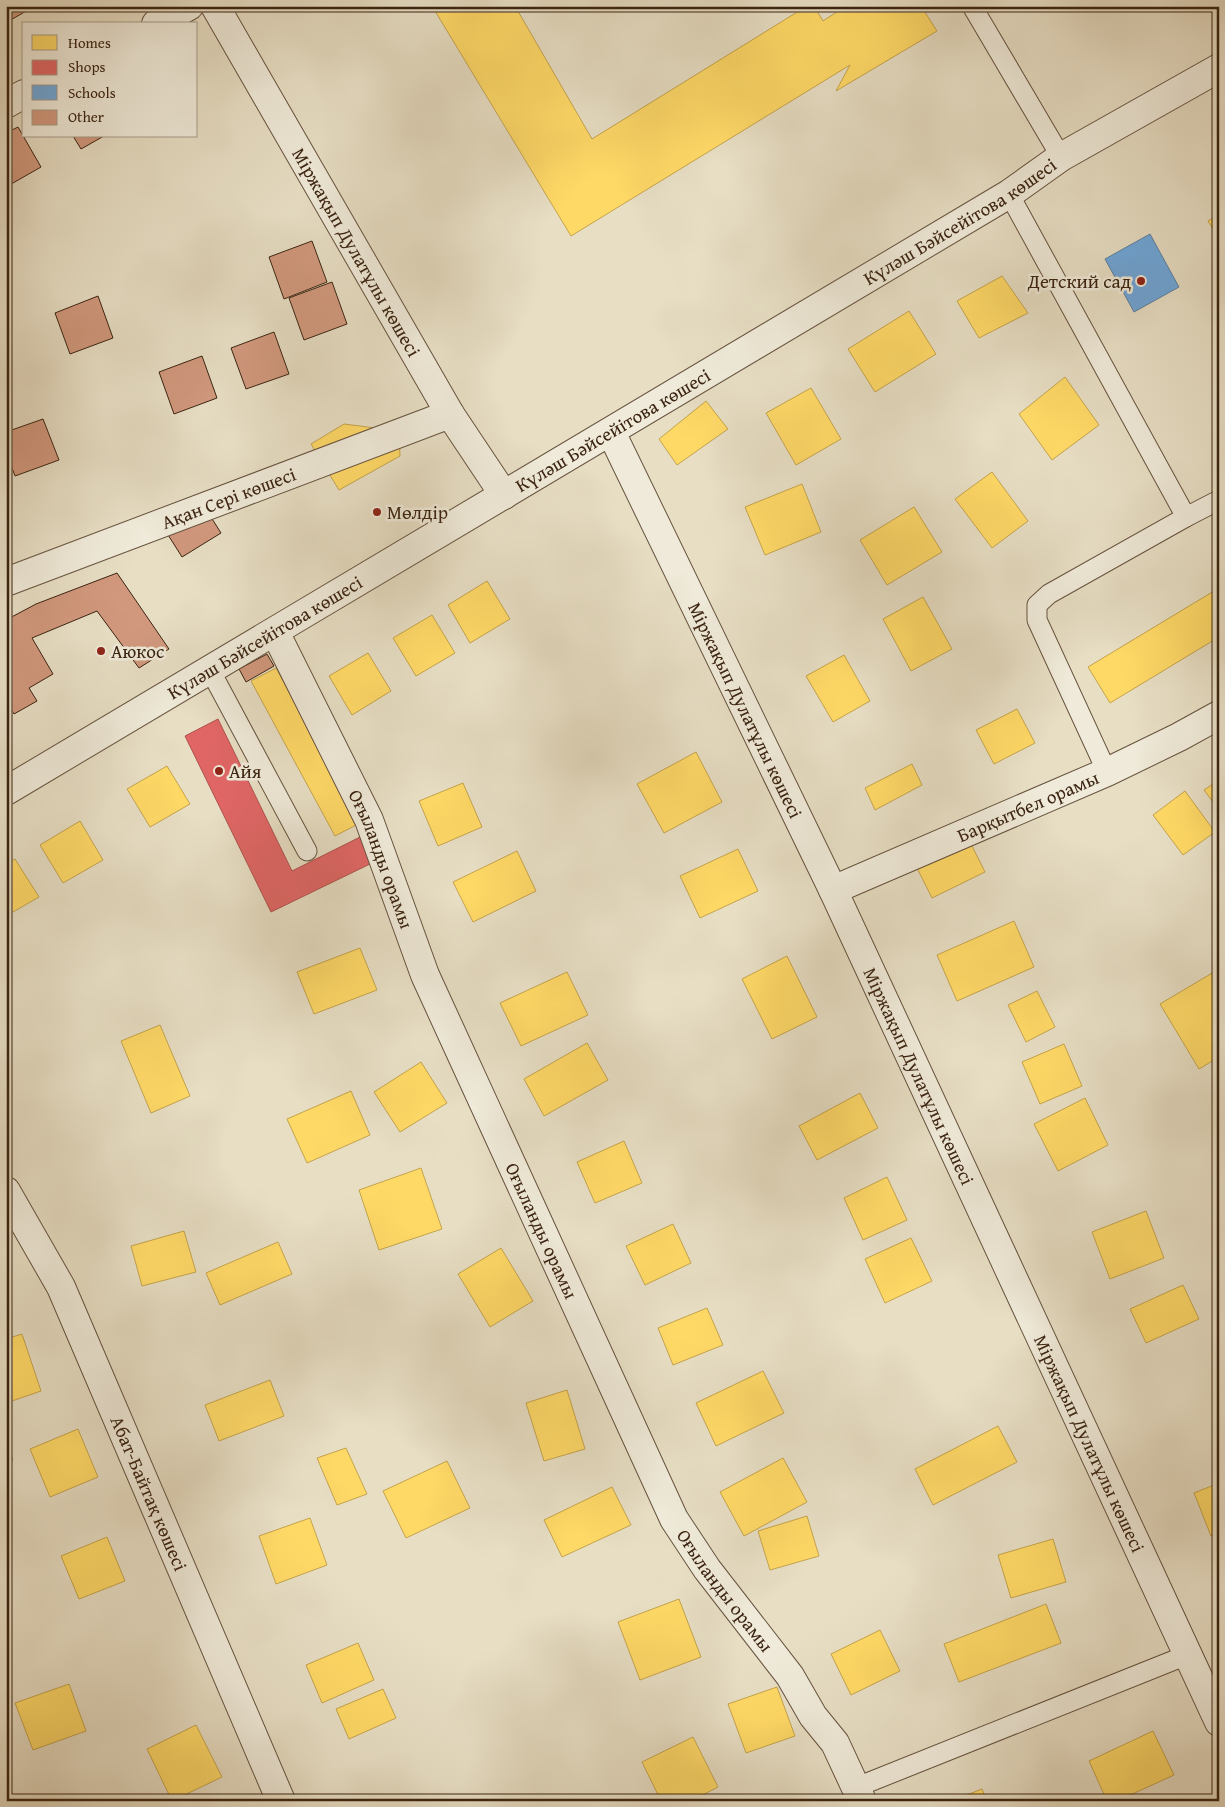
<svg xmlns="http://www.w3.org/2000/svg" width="1225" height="1807" font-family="'Gentium Book Plus',serif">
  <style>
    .homes { fill: #ffd966; stroke: #c4a34c }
    .shops { fill: #e06666; stroke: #ae524c }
    .schools { fill: #6fa8dc; stroke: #5f809f }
    .building { fill: #d1987d; stroke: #3b2411 }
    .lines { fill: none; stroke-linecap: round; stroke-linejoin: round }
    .service-casing { stroke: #66523e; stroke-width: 21 }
    .minor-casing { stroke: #66523e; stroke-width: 30 }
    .tertiary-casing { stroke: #66523e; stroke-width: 30 }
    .service { stroke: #efead9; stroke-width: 19 }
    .minor { stroke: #efead9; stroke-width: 28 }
    .tertiary { stroke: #efead9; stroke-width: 28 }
    .poi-dot { fill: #8f2418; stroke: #efead9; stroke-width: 2 }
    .labels { text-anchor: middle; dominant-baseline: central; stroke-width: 5; stroke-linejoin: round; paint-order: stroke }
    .street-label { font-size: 19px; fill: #3b2411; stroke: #efead9 }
    .poi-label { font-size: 19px; fill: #3b2411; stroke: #efead9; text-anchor: start }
  </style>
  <rect width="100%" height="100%" fill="#e7dec4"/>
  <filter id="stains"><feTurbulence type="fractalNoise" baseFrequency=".004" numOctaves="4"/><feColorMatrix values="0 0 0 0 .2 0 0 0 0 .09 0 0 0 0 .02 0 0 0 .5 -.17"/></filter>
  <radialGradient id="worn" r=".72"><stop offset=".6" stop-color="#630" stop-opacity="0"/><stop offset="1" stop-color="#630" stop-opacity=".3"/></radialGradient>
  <!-- homes -->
  <g class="homes">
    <path d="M432 6H515L592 139 807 6H814L823 21 846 6H921L937 31 836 91 850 65 571 236Z"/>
    <path d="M1219 214V238L1208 221Z"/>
    <path d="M1002 276 1028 313 979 338 957 301Z"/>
    <path d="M909 311 936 354 875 392 848 349Z"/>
    <path d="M1065 377 1099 425 1052 460 1019 414Z"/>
    <path d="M811 388 841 439 796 465 766 413Z"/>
    <path d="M706 401 728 429 677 465 659 439Z"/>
    <path d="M344 424 399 431 400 456 339 490 311 444Z"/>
    <path d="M992 472 1028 521 992 548 955 499Z"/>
    <path d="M802 484 821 532 765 555 745 507Z"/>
    <path d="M914 507 942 552 887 585 860 540Z"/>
    <path d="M487 581 510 619 470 643 448 605Z"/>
    <path d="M1219 588V637L1110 703 1088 667Z"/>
    <path d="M923 597 952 649 911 671 883 619Z"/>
    <path d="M432 615 455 653 416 676 393 638Z"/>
    <path d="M368 653 391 691 352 715 329 676Z"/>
    <path d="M844 655 870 701 833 722 806 676Z"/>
    <path d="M276 668 360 823 335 836 251 681Z"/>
    <path d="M1017 709 1035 743 994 764 976 730Z"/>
    <path d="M696 752 722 802 664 833 637 784Z"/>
    <path d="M912 764 922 785 875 810 865 788Z"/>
    <path d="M167 766 190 804 150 827 127 789Z"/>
    <path d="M1219 780V810L1204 790Z"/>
    <path d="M463 783 482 827 438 846 419 801Z"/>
    <path d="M1185 791 1215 832 1183 855 1153 815Z"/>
    <path d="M80 821 103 860 63 883 40 845Z"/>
    <path d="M965 832 985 872 932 898 912 858Z"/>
    <path d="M738 849 758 891 700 918 680 876Z"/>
    <path d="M517 851 536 891 473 922 453 882Z"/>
    <path d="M15 859 39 897 6 916V865Z"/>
    <path d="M1014 921 1034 967 957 1001 937 955Z"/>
    <path d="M360 948 377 990 314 1014 297 972Z"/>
    <path d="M787 956 817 1017 772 1039 742 979Z"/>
    <path d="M1219 969V1057L1199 1069 1160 1004Z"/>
    <path d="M567 972 588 1015 521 1046 500 1003Z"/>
    <path d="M1037 991 1055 1027 1026 1042 1008 1005Z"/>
    <path d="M160 1025 190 1096 151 1113 121 1041Z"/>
    <path d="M587 1043 608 1080 544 1116 524 1079Z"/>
    <path d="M1064 1044 1082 1086 1040 1104 1022 1062Z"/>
    <path d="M421 1062 447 1103 400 1132 374 1092Z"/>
    <path d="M351 1091 370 1135 307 1163 287 1119Z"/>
    <path d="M860 1093 878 1128 817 1160 799 1126Z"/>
    <path d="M1085 1098 1108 1145 1058 1171 1034 1124Z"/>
    <path d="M624 1141 642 1183 595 1203 577 1162Z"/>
    <path d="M421 1168 442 1229 379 1250 359 1190Z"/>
    <path d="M887 1177 907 1220 863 1240 844 1198Z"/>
    <path d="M1146 1211 1164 1258 1110 1279 1092 1232Z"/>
    <path d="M673 1224 691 1263 645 1285 626 1246Z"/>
    <path d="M184 1231 196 1272 142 1286 131 1246Z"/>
    <path d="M911 1238 932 1281 885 1303 865 1259Z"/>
    <path d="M278 1242 292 1274 220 1305 206 1273Z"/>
    <path d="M501 1248 533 1301 490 1327 458 1274Z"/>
    <path d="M1183 1285 1199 1319 1146 1343 1130 1309Z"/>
    <path d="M707 1308 723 1345 673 1365 658 1328Z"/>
    <path d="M22 1334 41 1391 6 1403V1339Z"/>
    <path d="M763 1371 784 1413 716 1446 696 1403Z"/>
    <path d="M270 1380 284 1416 219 1441 205 1405Z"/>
    <path d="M567 1390 585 1449 544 1461 526 1403Z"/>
    <path d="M998 1426 1017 1462 933 1505 915 1469Z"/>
    <path d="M78 1429 98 1477 50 1497 30 1449Z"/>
    <path d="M6 1442 13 1460 6 1462Z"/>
    <path d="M346 1448 367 1494 337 1505 317 1458Z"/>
    <path d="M783 1458 807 1502 744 1536 720 1492Z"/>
    <path d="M447 1461 470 1508 406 1538 383 1491Z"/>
    <path d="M1219 1483V1533L1211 1536 1194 1493Z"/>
    <path d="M612 1487 631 1525 562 1557 544 1520Z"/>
    <path d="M807 1516 819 1556 770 1570 758 1531Z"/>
    <path d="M310 1518 327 1565 276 1584 259 1536Z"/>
    <path d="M107 1537 125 1581 79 1599 61 1556Z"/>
    <path d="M1053 1539 1066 1582 1011 1598 998 1555Z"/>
    <path d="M679 1599 701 1657 640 1680 618 1622Z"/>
    <path d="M1046 1604 1061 1643 959 1682 944 1644Z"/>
    <path d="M880 1630 900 1671 851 1695 831 1654Z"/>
    <path d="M358 1643 374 1680 322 1703 306 1665Z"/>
    <path d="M69 1684 86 1731 33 1750 15 1703Z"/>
    <path d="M777 1687 795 1736 746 1753 728 1704Z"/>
    <path d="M383 1689 396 1718 349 1739 336 1709Z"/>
    <path d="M196 1725 222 1777 172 1801 147 1749Z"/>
    <path d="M1153 1731 1174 1775 1117 1801H1107L1089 1761Z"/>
    <path d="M693 1737 718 1787 691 1801H661L642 1762Z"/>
    <path d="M982 1789 987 1801H951Z"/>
  </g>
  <!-- shops -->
  <path class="shops" d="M218 719 292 871 360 837 372 863 271 912 185 736Z"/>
  <!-- schools -->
  <path class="schools" d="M1150 234 1179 287 1134 312 1105 259Z"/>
  <!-- building -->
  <g class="building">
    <path d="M6 6H35L9 21 6 16Z"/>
    <path d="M18 127 41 167 6 187V133Z"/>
    <path d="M73 136H104L81 149Z"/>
    <path d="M312 241 327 282 284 299 269 257Z"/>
    <path d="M332 282 347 324 304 340 289 298Z"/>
    <path d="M98 296 113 338 70 354 55 313Z"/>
    <path d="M274 332 289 374 246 389 231 348Z"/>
    <path d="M202 356 217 398 174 414 159 372Z"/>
    <path d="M43 419 59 460 15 476 6 452V432Z"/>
    <path d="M197 495 221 533 182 557 158 519Z"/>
    <path d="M117 573 169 649 139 668 97 611 32 638 53 674 29 688 37 701 14 714 6 701V620L36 604Z"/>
    <path d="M267 654 274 666 246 682 239 669Z"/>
  </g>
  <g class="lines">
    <!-- service casing -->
    <g class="service-casing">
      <g id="service">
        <path d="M972 6 1061 157"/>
        <path d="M1009 194 1186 517 1049 594 1037 605V620L1107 772"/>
        <path d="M1186 517 1219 500"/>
        <path d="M210 670 307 851"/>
        <path d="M857 1787 1187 1655"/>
      </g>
    </g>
    <!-- minor casing -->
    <g class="minor-casing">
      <g id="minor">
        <path id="s1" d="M215 6 450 414 504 495"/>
        <path d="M156 24 189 6"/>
        <path d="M6 104 24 94"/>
        <path id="s2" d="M611 432 833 890 1219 1722"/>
        <path id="s3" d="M6 582 450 414"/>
        <path id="s4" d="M275 632 369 820 425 975 674 1519 707 1569 790 1676 813 1716 835 1743 862 1801"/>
        <path id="s5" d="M833 890 1107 772 1179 737 1219 715"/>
        <path id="s6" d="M6 1191 61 1287 281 1801"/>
      </g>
    </g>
    <!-- tertiary casing -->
    <g class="tertiary-casing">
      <g id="tertiary">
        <path id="s7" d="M6 791 1009 194 1061 157 1219 68"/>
      </g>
    </g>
    <!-- service -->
    <use href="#service" class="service"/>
    <!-- minor -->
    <use href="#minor" class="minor"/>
    <!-- tertiary -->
    <use href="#tertiary" class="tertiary"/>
  </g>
  <!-- markers -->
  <g class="poi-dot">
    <circle cx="1141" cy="281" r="5"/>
    <circle cx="377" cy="512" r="5"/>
    <circle cx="101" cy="651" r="5"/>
    <circle cx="219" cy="771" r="5"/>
  </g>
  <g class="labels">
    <!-- street labels -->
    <g class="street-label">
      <text stroke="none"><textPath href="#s7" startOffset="1111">Күләш Бәйсейітова көшесі</textPath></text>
      <text stroke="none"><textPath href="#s1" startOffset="284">Міржақып Дулатұлы көшесі</textPath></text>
      <text stroke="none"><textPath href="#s7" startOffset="706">Күләш Бәйсейітова көшесі</textPath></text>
      <text stroke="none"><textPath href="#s3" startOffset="238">Ақан Сері көшесі</textPath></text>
      <text stroke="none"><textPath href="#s7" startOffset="301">Күләш Бәйсейітова көшесі</textPath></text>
      <text stroke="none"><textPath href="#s2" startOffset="309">Міржақып Дулатұлы көшесі</textPath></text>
      <text stroke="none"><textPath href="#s5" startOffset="212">Барқытбел орамы</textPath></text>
      <text stroke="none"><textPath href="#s4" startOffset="251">Оғыланды орамы</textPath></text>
      <text stroke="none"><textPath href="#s2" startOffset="714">Міржақып Дулатұлы көшесі</textPath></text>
      <text stroke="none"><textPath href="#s4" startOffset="656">Оғыланды орамы</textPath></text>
      <text stroke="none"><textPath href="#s2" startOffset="1119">Міржақып Дулатұлы көшесі</textPath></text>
      <text stroke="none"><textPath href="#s6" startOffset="335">Абат-Байтақ көшесі</textPath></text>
      <text stroke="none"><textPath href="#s4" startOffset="1061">Оғыланды орамы</textPath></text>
    </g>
    <!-- poi labels -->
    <g class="poi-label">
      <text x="1131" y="281" text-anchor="end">Детский сад</text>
      <text x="387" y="512">Мөлдiр</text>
      <text x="111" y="651">Аюкос</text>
      <text x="229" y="771">Айя</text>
    </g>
  </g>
  <!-- margin -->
  <rect width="1225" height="1807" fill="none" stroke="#e7dec4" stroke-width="25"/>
  <rect x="8" y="8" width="1210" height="1792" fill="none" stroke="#3b2411" stroke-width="2.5"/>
  <rect x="12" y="12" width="1200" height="1782" fill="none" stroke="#3b2411"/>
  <!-- legend -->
  <rect x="22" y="22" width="175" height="115" fill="#efead9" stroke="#a79b89"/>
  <rect x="32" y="35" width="25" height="15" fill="#ffd966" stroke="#a79b89"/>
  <text x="68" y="48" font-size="15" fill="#3b2411">Homes</text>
  <rect x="32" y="60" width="25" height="15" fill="#e06666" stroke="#a79b89"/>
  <text x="68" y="72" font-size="15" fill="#3b2411">Shops</text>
  <rect x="32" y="85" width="25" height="15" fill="#6fa8dc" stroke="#a79b89"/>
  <text x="68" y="98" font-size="15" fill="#3b2411">Schools</text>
  <rect x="32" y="110" width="25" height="15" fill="#d1987d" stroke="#a79b89"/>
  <text x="68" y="122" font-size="15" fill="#3b2411">Other</text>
  <rect width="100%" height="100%" filter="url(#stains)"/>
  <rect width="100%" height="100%" fill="url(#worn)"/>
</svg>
